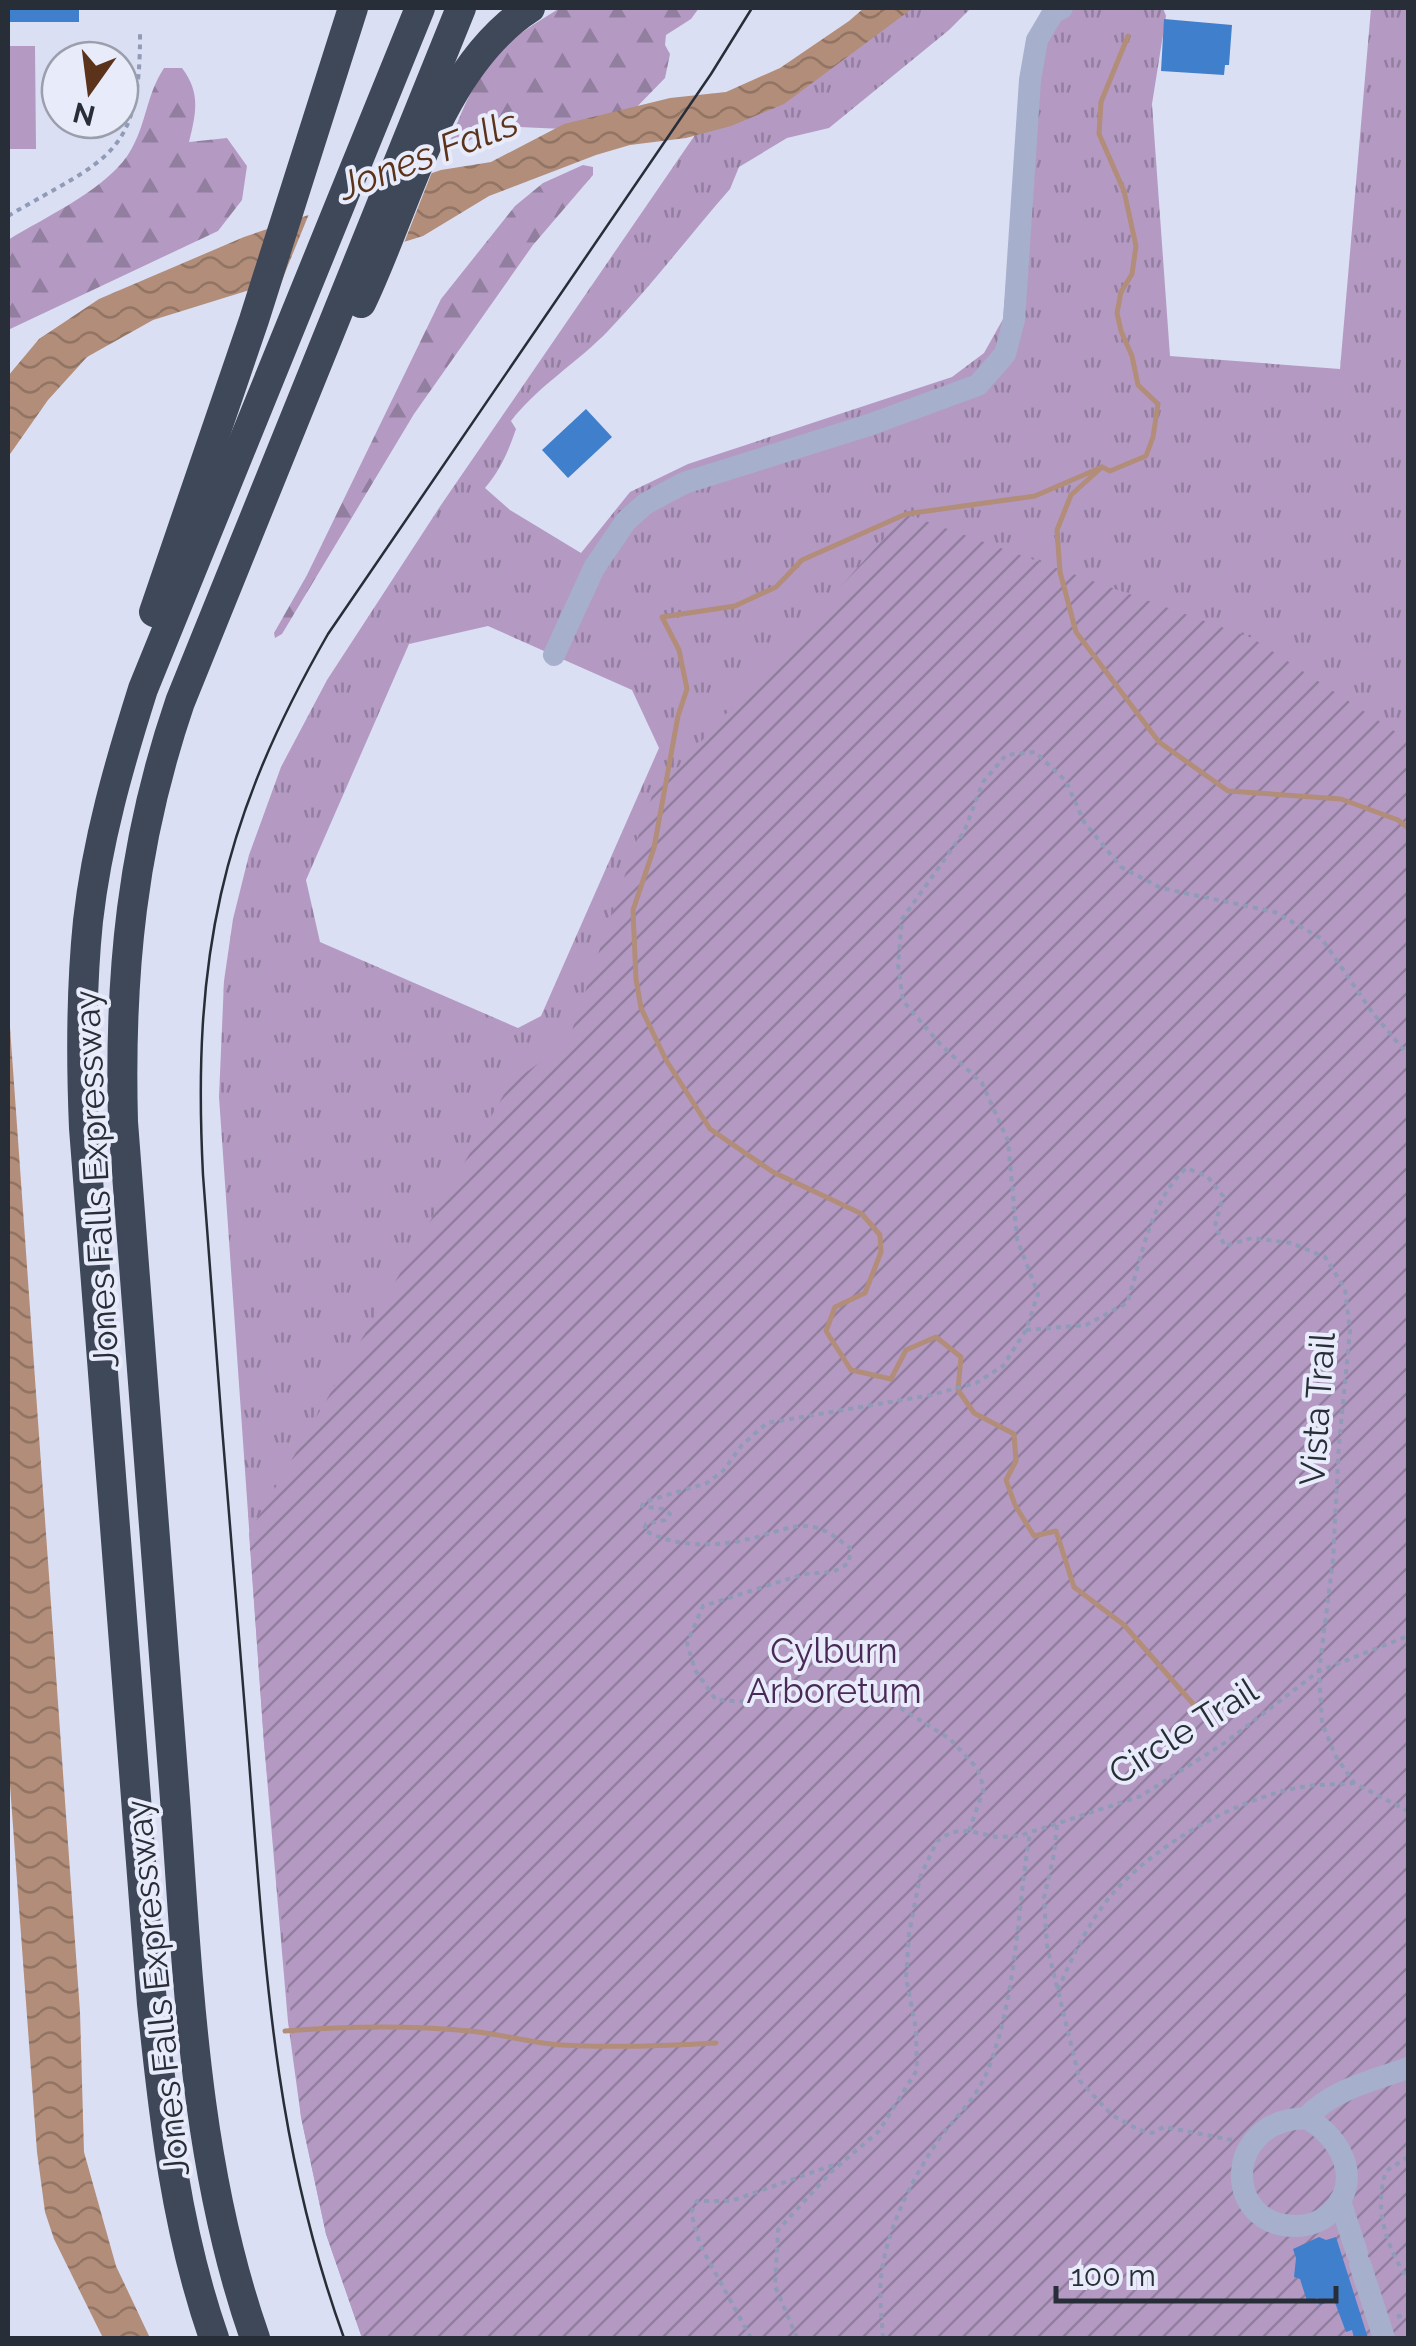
<svg xmlns="http://www.w3.org/2000/svg" width="1416" height="2346" font-family="Raleway,sans-serif">
  <style>
    .grass { fill: #b49ac3 }
    .forest { fill: url(#forest-firs) }
    .park { fill: url(#park-tufts); fill-rule: evenodd }
    .garden { fill: url(#garden-furrows) }
    .water { fill: url(#water-waves) }
    .pier { fill: #dbdff3 }
    .lines { fill: none; stroke-linecap: round; stroke-linejoin: round }
    .stream { stroke: #b28d79; stroke-width: 5 }
    .building { fill: #407fcc }
    .path { stroke: #909bb8; stroke-width: 4; stroke-dasharray: 5 5; stroke-linecap: butt }
    .minor { stroke: #a6afcc; stroke-width: 22 }
    .highway { stroke: #3e4859; stroke-width: 30 }
    .tram { stroke: #282e38; stroke-width: 2.5 }
    .labels { text-anchor: middle; dominant-baseline: central; stroke-width: 8; stroke-linejoin: round; paint-order: stroke }
    .street-label { font-size: 35px; fill: #282e38; stroke: #e8ebfa }
    .park-label { font-size: 35px; fill: #492a57; stroke: #e8ebfa }
    .water-label { font-size: 38px; font-style: italic; fill: #5b331b; stroke: #e8ebfa }
  </style>
  <defs>
    <pattern id="forest-firs" width="22" height="20" patternUnits="userSpaceOnUse" patternTransform="scale(2.5)"><rect width="22" height="20" fill="#b49ac3"/><path d="M5 1l3.5 6h-7zM16 11l3.5 6h-7z" fill="#927e9f"/></pattern>
    <pattern id="park-tufts" width="24" height="20" patternUnits="userSpaceOnUse" patternTransform="scale(2.5)"><rect width="24" height="20" fill="#b49ac3"/><path d="M3 7l-1-3M5 7V3M7 7l1-3M15 17l-1-3M17 17v-4M19 17l1-3" fill="none" stroke="#927e9f"/></pattern>
    <pattern id="garden-furrows" width="10" height="10" patternUnits="userSpaceOnUse" patternTransform="scale(2.5)"><rect width="10" height="10" fill="#b49ac3"/><path d="M-1 1l2-2M0 10L10 0M9 11l2-2" fill="none" stroke="#927e9f"/></pattern>
    <pattern id="water-waves" width="16" height="10" patternUnits="userSpaceOnUse" patternTransform="scale(2.5)"><rect width="16" height="10" fill="#b28d79"/><path d="M0 5q4-4 8 0t8 0" fill="none" stroke="#917464"/></pattern>
  </defs>
  <rect width="100%" height="100%" fill="#dbdff3"/>
  <!-- grass -->
  <path class="grass" d="M8 46H35L36 149H8Z"/>
  <!-- forest -->
  <g class="forest">
    <path d="M560 8H699L691 19 666 35 665 45 670 54 665 78 626 118 563 129 495 126 445 154C461 114 474 74 507 44 523 30 543 19 560 8Z"/>
    <path d="M164 68H182C201 93 196 113 189 142L227 138 247 166 242 200 218 231 8 330V240C45 217 112 187 132 148 147 121 146 96 164 68Z"/>
    <path d="M583 165 593 167V175L533 245 414 414 282 634 275 638 274 633 307 575 441 299 515 206 543 183Z"/>
  </g>
  <!-- park -->
  <path class="park" d="M888 8H971L949 30 829 128 787 138 739 167 730 189C689 236 651 286 608 331 577 363 538 386 511 421L516 429C508 452 501 469 485 488L510 510 581 553 630 492 688 464 952 377 984 353 1003 319 1028 41 1043 8H1163L1166 16 1152 104 1170 356 1340 369 1371 8H1408V2338H362L326 2234 301 2117 288 2022 264 1743 219 1097 224 981 233 919 249 855 281 767 327 680 441 505 719 100 765 93ZM488 626 632 690 659 748 541 1016 518 1028 320 942 306 880 409 644Z"/>
  <!-- garden -->
  <path class="garden" d="M906 514 1252 638 1408 740V2338H362L326 2234 301 2117 264 1743 249 1533 510 1084 568 1042 652 796Z"/>
  <!-- water -->
  <g class="water">
    <path d="M864 8H913L784 104 731 126 686 138 630 145 596 155 489 196 423 236 153 320 87 357 48 400 8 457V376L39 339 99 299 244 237 441 170 491 162 564 124 670 98 726 92 780 68 849 21Z"/>
    <path d="M8 999 80 2012 84 2152 116 2266 150 2338H103L54 2239 45 2212 37 2152 8 1758Z"/>
  </g>
  <!-- pier -->
  <path class="pier" d="M434 167 402 248 280 285 311 209Z"/>
  <g class="lines">
    <!-- stream -->
    <g class="stream">
      <path d="M1128 36 1101 102 1099 134 1124 191 1136 246 1132 274 1121 292 1117 313 1121 331 1132 356 1138 385 1158 404 1153 437 1146 456 1110 471 1102 467 1071 495 1057 530 1060 572 1076 632 1159 742 1228 791 1341 799 1398 820 1408 828"/>
      <path d="M1102 467 1035 496 906 514 802 560 776 587 735 606 662 617 679 650 687 689 678 716 654 848 633 910 636 979 641 1008 666 1060 710 1129 773 1172 862 1214 880 1235 881 1252 865 1293 835 1307 826 1331 851 1370 891 1379 906 1350 936 1337 961 1357 958 1390 974 1413 1014 1434 1016 1461 1006 1480 1015 1505 1034 1536 1056 1531 1074 1587 1124 1625 1202 1714"/>
      <path d="M285 2031C347 2026 409 2025 470 2031 501 2034 531 2043 562 2045 613 2048 664 2046 716 2043"/>
    </g>
  </g>
  <!-- building -->
  <g class="building">
    <rect x="8" y="8" width="71" height="14"/>
    <path d="M1164 19 1232 25 1229 65H1225L1224 75 1161 71Z"/>
    <path d="M586 409 612 437 568 478 542 450Z"/>
    <path d="M1319 2237 1326 2240 1336 2237 1368 2338H1354L1352 2330 1346 2332 1334 2300 1320 2305 1318 2298 1307 2301 1300 2279 1294 2277 1296 2258 1293 2249Z"/>
  </g>
  <g class="lines">
    <!-- path -->
    <g class="path">
      <path d="M8 216C108 157 141 158 140 30"/>
      <path d="M1026 1330 1086 1325 1127 1303C1143 1255 1148 1205 1186 1168L1207 1176 1223 1196 1215 1226 1225 1246 1252 1238 1291 1243 1325 1257 1345 1289 1350 1331 1339 1444 1333 1560 1319 1671 1322 1723 1335 1755 1354 1783 1408 1811"/>
      <path d="M1057 1825 1054 1854 1044 1898 1047 1946 1080 2081 1112 2115 1139 2130 1152 2133 1164 2127 1232 2140"/>
      <path d="M969 1831 984 1788 977 1768 950 1739 899 1707 852 1687 792 1682 751 1702 716 1700 695 1670 687 1643 703 1606 804 1574 833 1572 849 1563 850 1548C837 1538 825 1528 808 1526 789 1525 771 1534 753 1538 718 1547 676 1548 644 1530L646 1524 665 1520 670 1514 663 1509 642 1506 644 1502 707 1483 723 1471 742 1445 767 1423 931 1395 976 1383 1003 1366 1026 1330 1038 1294 1017 1239 1008 1141 982 1083 940 1044 903 1001 898 965 902 919 964 832 983 782 1006 755 1035 752 1066 781 1084 822 1121 867 1161 888 1275 912 1322 939 1372 1012 1408 1055"/>
      <path d="M1058 1990C1071 1959 1085 1930 1105 1903 1148 1847 1239 1796 1308 1786 1323 1784 1338 1785 1354 1783"/>
      <path d="M1408 2157 1386 2171C1373 2210 1387 2247 1408 2280"/>
      <path d="M1397 2317 1408 2313"/>
      <path d="M751 2338 700 2245 691 2212 697 2201H731L839 2163"/>
      <path d="M797 2338 775 2286 778 2230 830 2173 879 2131 917 2070 916 2029 906 1978 909 1934 920 1877 937 1841 952 1832 969 1831 997 1837 1019 1836 1141 1796 1226 1742 1319 1671 1408 1636"/>
      <path d="M883 2338C882 2319 879 2297 881 2277 886 2231 911 2181 937 2142 955 2116 977 2100 989 2067 1017 1994 1017 1910 1030 1833"/>
    </g>
    <!-- minor -->
    <g class="minor">
      <path d="M554 655 594 568 626 521 645 504 684 483 869 425 978 385 1005 354 1014 320 1030 80 1037 40 1053 13 1062 8"/>
      <path d="M1306 2118C1340 2136 1365 2181 1330 2213 1321 2222 1307 2226 1295 2226 1223 2226 1222 2120 1306 2118 1333 2089 1372 2081 1408 2068"/>
      <path d="M1340 2201 1357 2253"/>
      <path d="M1360 2264 1384 2338"/>
    </g>
    <!-- highway -->
    <g class="highway">
      <path d="M361 303C407 208 437 68 530 8"/>
      <path d="M154 612 254 320 353 8"/>
      <path d="M214 2338C176 2229 164 2119 152 2004L84 1128C81 1058 81 990 88 921 97 841 119 765 143 689L420 8"/>
      <path d="M255 2338C193 2162 188 1972 174 1786 157 1565 139 1344 123 1122 119 974 132 842 180 702L461 8"/>
    </g>
    <!-- tram -->
    <path class="tram" d="M344 2338C271 2137 264 1946 247 1735 232 1548 216 1362 203 1175 192 960 220 822 328 634L711 74 752 8"/>
  </g>
  <g class="labels">
    <!-- street labels -->
    <g class="street-label">
      <text transform="translate(96 1179) rotate(-93)">Jones Falls Expressway</text>
      <text transform="translate(1317 1409) rotate(-86)">Vista Trail</text>
      <text transform="translate(1183 1731) rotate(-32)">Circle Trail</text>
      <text transform="translate(157 1988) rotate(-96)">Jones Falls Expressway</text>
    </g>
    <!-- park labels -->
    <g class="park-label">
      <text x="834" y="1650">Cylburn<tspan x="834" dy="40">Arboretum</tspan></text>
    </g>
    <!-- water labels -->
    <g class="water-label">
      <text transform="translate(428 154) rotate(-21)">Jones Falls</text>
    </g>
  </g>
  <!-- border -->
  <rect width="1416" height="2346" fill="none" stroke="#282e38" stroke-width="20"/>
  <!-- north arrow -->
  <g transform="translate(90 90) rotate(194)"><circle r="48" fill="#e8ebfa" stroke="#9b9fac" stroke-width="2.5"/>
  <path d="M0-8L18 38L0 25L-18 38Z" fill="#5b331b"/>
  <text y="-15" font-size="28" font-weight="bold" text-anchor="middle" fill="#282e38">N</text>
  </g>
  <!-- scale -->
  <path d="M1056 2286v15h280v-15" fill="none" stroke="#282e38" stroke-width="5"/>
  <text x="1071" y="2286" font-size="30" fill="#282e38" stroke="#e8ebfa" stroke-width="8" paint-order="stroke">100 m</text>
</svg>
